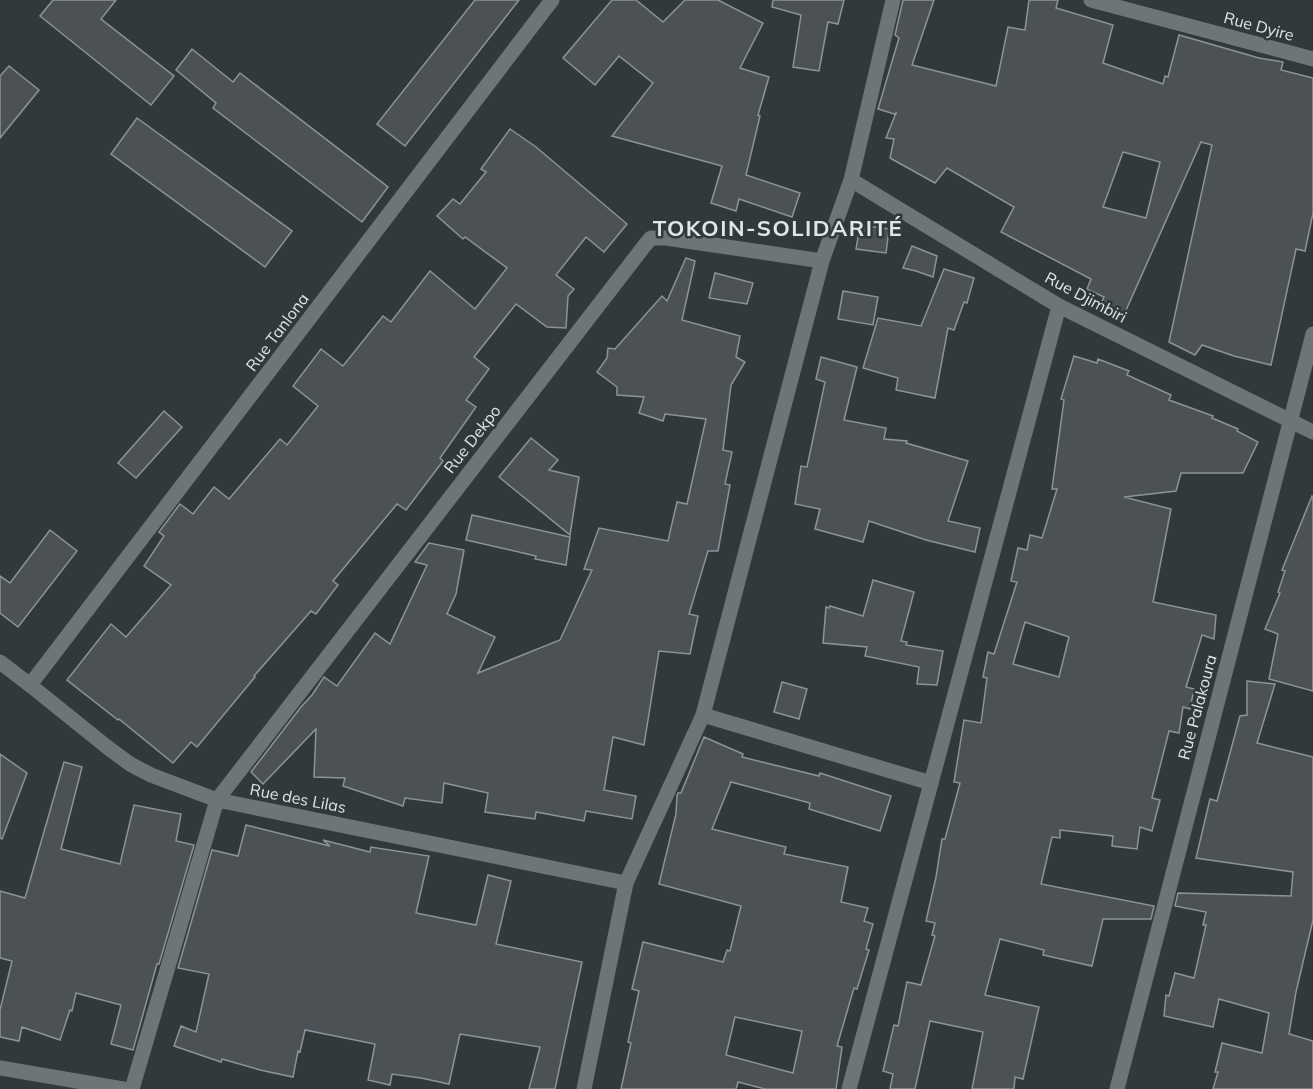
<svg xmlns="http://www.w3.org/2000/svg" width="1313" height="1089" font-family="Mulish,sans-serif">
  <style>
    .building { fill: #4b5155; stroke: #8d9499; stroke-width: 1.5; fill-rule: evenodd }
    .lines { fill: none; stroke-linecap: round; stroke-linejoin: round }
    .minor { stroke: #6d7578; stroke-width: 15 }
    .labels { text-anchor: middle; dominant-baseline: central; stroke-width: 5; stroke-linejoin: round; paint-order: stroke }
    .street-label { font-size: 16px; fill: #e1e6e7; stroke: #32393b }
    .district-label { font-size: 22px; font-weight: bold; letter-spacing: 1.5px; fill: #e1e6e7; stroke: #32393b }
  </style>
  <rect width="100%" height="100%" fill="#32393b"/>
  <!-- building -->
  <g class="building">
    <path d="M53 0H116L101 19 174 76 151 105 40 16Z"/>
    <path d="M475 0H519L405 146 377 124Z"/>
    <path d="M612 0H636L663 22 685 0H718L763 23 740 68 769 77 758 115 760 116 746 175 800 193 792 217 739 199 736 211 711 203 722 166 612 136 653 83 619 56 595 85 563 58Z"/>
    <path d="M773 0H844L838 24 828 22 819 71 793 67 801 15 772 7Z"/>
    <path d="M903 0H934L912 65 996 86 1008 27 1025 30 1029 0H1058L1056 8 1113 25 1103 63 1163 84 1165 76 1168 77 1179 35 1259 58 1283 62 1281 70 1313 78V213L1305 251 1296 249 1271 365 1234 356 1202 345 1195 355 1169 342 1212 145 1201 142 1123 317 1099 307 1104 297 1087 289 1091 279 1001 232 1014 207 947 168 935 183 890 158 894 139 886 138 896 113 894 114 878 109 899 38 895 35ZM1123 152 1160 162 1146 218 1103 207Z"/>
    <path d="M192 49 233 82 240 73 388 187 362 222 213 108 216 103 176 70Z"/>
    <path d="M9 66 39 90 0 138V76Z"/>
    <path d="M137 118 292 231 265 267 111 154Z"/>
    <path d="M510 129 536 147 627 224 604 252 586 237 556 275 574 289 568 296 566 328 547 327 516 304 474 357 489 369 466 400 476 407 440 458 443 461 406 510 397 504 333 581 338 585 316 614 311 611 254 676 255 677 197 747 191 742 173 763 119 719 118 720 67 680 111 624 126 637 171 585 144 566 164 536 159 532 180 504 193 514 214 487 229 499 280 439 287 445 318 406 293 386 321 349 343 366 383 316 391 322 430 271 475 309 507 268 465 237 463 239 437 216 453 199 460 204 486 172 481 169Z"/>
    <path d="M860 225 889 229 886 253 856 249Z"/>
    <path d="M912 246 937 256 933 277 916 271 903 268Z"/>
    <path d="M686 258 695 261 682 320 740 336 736 357 745 362 731 385 723 450 732 452 725 484 730 485 718 551H708L689 614 698 616 690 654 659 651 644 745 613 737 604 790 636 796 632 819 586 811 584 821 536 812 535 819 485 812 488 793 444 783 442 803 405 798 403 806 343 786 345 778 314 777 316 729 263 784 251 772 301 707 312 695 324 677 337 686 375 633 390 644 427 565 415 562 429 543 464 550 456 594 447 614 495 637 478 673 560 640 592 570 584 569 599 528 668 541 677 502 687 504 706 419 665 414 663 421 639 413 644 397 617 395V387L597 372 607 358 608 348 615 349 662 296 667 301Z"/>
    <path d="M944 269 974 278 967 303 964 302 954 330 948 328 935 398 896 390 898 378 863 368 878 318 921 326Z"/>
    <path d="M715 273 753 283 747 304 709 298Z"/>
    <path d="M843 291 878 297 873 325 838 319Z"/>
    <path d="M1074 356 1097 363 1098 359 1129 371 1127 375 1171 395 1169 400 1213 416 1212 418 1238 429 1237 431 1258 442 1243 473H1181L1176 491 1124 497 1171 509 1153 602 1216 615 1214 639 1202 635 1186 687 1194 689 1190 709 1183 707 1179 733 1169 731 1152 798 1160 800 1152 831 1140 827 1137 849 1112 846 1113 836 1060 830V838L1052 837 1041 884 1154 906 1151 919H1103L1092 966 1043 955 1044 950 1000 939 985 995 1039 1007 1023 1079 1015 1077 1014 1089H972L983 1032 930 1021 915 1089H890L893 1074 883 1071 894 1025 898 1026 907 982 921 985 935 936 932 935 935 923 926 921 936 877 942 839H945L960 783 954 782 964 720 981 723 987 678 983 677 988 652 994 654 1017 582 1011 581 1018 548 1027 550 1030 535 1042 538 1057 489H1052L1064 400 1061 399ZM1025 622 1069 637 1059 677 1013 664Z"/>
    <path d="M821 357 857 367 844 420 886 428 884 439 907 441 906 443 968 461 948 521 980 528 975 552 926 540 869 521 863 542 815 529 820 509 795 504 801 466 807 467 825 382 816 379Z"/>
    <path d="M164 411 182 427 136 478 118 463Z"/>
    <path d="M531 438 558 460 549 470 579 477 570 535 499 477Z"/>
    <path d="M1312 496 1313 497V691L1269 679 1278 634 1265 629 1280 593 1278 592 1285 571 1282 570Z"/>
    <path d="M472 515 570 537 566 565 535 559 536 556 466 540Z"/>
    <path d="M50 530 77 551 18 627 0 613V576L10 583Z"/>
    <path d="M873 580 914 592 901 641 907 642 906 645 943 651 937 685 917 684 919 667 865 656 867 647 823 643 826 607 829 608 830 606 863 616Z"/>
    <path d="M1247 681 1275 684 1257 743 1313 757V920L1296 992 1289 1034 1313 1041V1089H1213L1218 1072H1215L1222 1043 1262 1053 1269 1013 1219 999 1213 1027 1164 1016 1166 995 1169 996 1175 973 1194 978 1206 925H1203L1206 912 1175 906 1178 893 1291 896 1293 872 1196 858 1210 799 1217 801 1240 716 1247 715Z"/>
    <path d="M782 682 807 689 799 719 774 712Z"/>
    <path d="M704 737 743 754 742 757 819 776 820 773 891 796 880 831 809 809 810 803 731 782 712 829 786 847 784 854 848 867 841 902 868 908 864 921 873 924 866 949 869 950 857 989 854 988 837 1046 842 1047 836 1089H765L738 1082 736 1089H621L631 1043 628 1042 639 991 632 989 643 942 723 962 727 950 730 951 741 906 659 884 676 814 677 796 678 793H681ZM735 1017 802 1031 793 1073 726 1055Z"/>
    <path d="M0 754 27 773 2 839 0 838Z"/>
    <path d="M64 762 82 767 61 849 120 864 134 805 181 814 176 841 194 845 159 964H157L133 1050 111 1044 121 1005 76 993 72 1011 70 1010 60 1040 22 1027 19 1041 0 1037V1010L12 961 0 958V891L25 898Z"/>
    <path d="M246 825 330 846 323 840 370 852 371 847 429 856 416 913 476 925 488 875 511 881 496 944 582 962 555 1089H529L540 1047 460 1034 449 1084 421 1078 392 1074 390 1085 368 1080 375 1044 305 1030 300 1052 298 1051 293 1077 260 1070 222 1059 221 1062 174 1046 181 1026 196 1032 209 974 178 968 212 850 238 856Z"/>
  </g>
  <g class="lines">
    <!-- minor -->
    <g class="minor">
      <path d="M1091 0 1313 59"/>
      <path d="M851 180 1059 306 1313 432"/>
      <path d="M0 662 30 685 107 747 130 764 151 775 217 800 626 883"/>
      <path d="M30 685 552 0"/>
      <path d="M703 715 931 783"/>
      <path d="M0 1068 123 1089"/>
      <path d="M132 1089 217 800 645 245 651 238H666L822 261"/>
      <path d="M584 1089 626 883 703 715 822 261 851 180 893 0"/>
      <path d="M849 1089 1059 306"/>
      <path d="M1117 1089 1313 334"/>
    </g>
  </g>
  <g class="labels">
    <!-- street labels -->
    <g class="street-label">
      <text transform="translate(1259 26) rotate(15)">Rue Dyire</text>
      <text transform="translate(1086 297) rotate(28)">Rue Djimbiri</text>
      <text transform="translate(277 332) rotate(-53)">Rue Tanlona</text>
      <text transform="translate(472 439) rotate(-52)">Rue Dekpo</text>
      <text transform="translate(1197 707) rotate(-75)">Rue Palakoura</text>
      <text transform="translate(298 798) rotate(11)">Rue des Lilas</text>
    </g>
    <!-- district labels -->
    <g class="district-label">
      <text x="778" y="228">TOKOIN-SOLIDARITÉ</text>
    </g>
  </g>
</svg>
